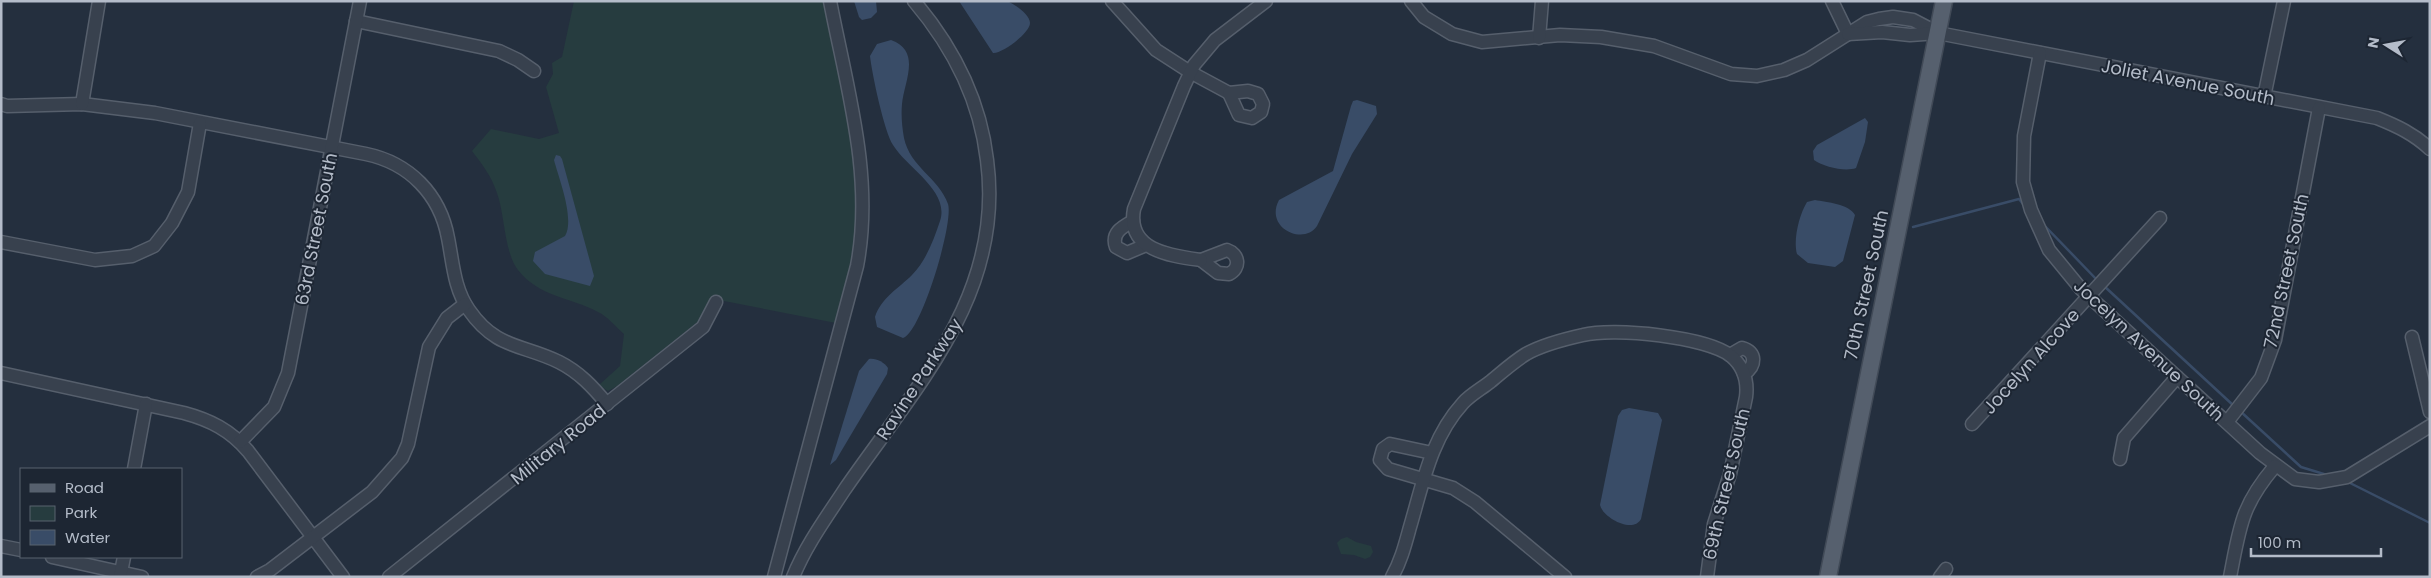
<svg xmlns="http://www.w3.org/2000/svg" width="2431" height="578" font-family="Poppins,sans-serif">
  <style>
    .green { fill: #263c3f }
    .water { fill: #394c67 }
    .lines { fill: none; stroke-linecap: round; stroke-linejoin: round }
    .stream { stroke: #394c67; stroke-width: 2.5 }
    .minor-casing { stroke: #565f6c; stroke-width: 15 }
    .major-casing { stroke: #414a57; stroke-width: 19 }
    .minor { stroke: #38414e; stroke-width: 12 }
    .major { stroke: #56606e; stroke-width: 16 }
    .labels { text-anchor: middle; dominant-baseline: central; stroke-width: 4; stroke-linejoin: round; paint-order: stroke }
    .street-label { font-size: 18px; fill: #b4bcc9; stroke: #1d2633 }
  </style>
  <rect width="100%" height="100%" fill="#242f3e"/>
  <!-- green -->
  <g class="green">
    <path d="M574 1H825L857 169 855 251 836 323 724 301 617 386 608 391 599 385 620 366 624 334C616 327 607 316 598 312 570 297 539 297 518 270 504 252 505 215 497 193 492 177 482 164 472 151L491 129 539 139 559 133 546 87 553 74 552 63 562 57Z"/>
    <path d="M1347 537 1356 542 1371 546 1373 552 1370 557 1365 559 1354 555 1341 554 1337 543 1341 539Z"/>
  </g>
  <!-- water -->
  <g class="water">
    <path d="M854 1H876L877 12 871 18 862 20 859 17Z"/>
    <path d="M959 1C971 1 999 0 1009 2 1016 5 1030 15 1030 23 1030 33 1002 54 993 53Z"/>
    <path d="M891 40C922 51 904 82 902 104 901 115 902 127 904 138 910 167 939 178 948 204 954 223 921 333 903 338L877 327 875 317C881 298 899 288 912 275 926 261 934 239 940 221 950 191 907 168 893 145 884 131 872 74 870 56L877 44Z"/>
    <path d="M1357 100 1376 106 1377 114 1352 154 1317 226C1304 246 1264 228 1279 200L1333 171 1351 106 1353 101Z"/>
    <path d="M1865 118 1868 122 1865 142 1856 168C1845 172 1824 167 1814 160L1813 151 1817 145Z"/>
    <path d="M556 155 560 156 562 159 594 276 590 286 545 274 533 261 535 252 565 236C575 219 559 179 554 160Z"/>
    <path d="M1815 200C1827 202 1849 204 1855 215L1843 261 1835 267 1808 263 1797 254C1793 240 1799 215 1807 202Z"/>
    <path d="M869 359C876 358 884 362 888 368L887 374 836 460 830 465 859 371Z"/>
    <path d="M1629 408 1658 413 1662 420 1641 519C1633 534 1603 518 1600 505L1618 416 1622 410Z"/>
  </g>
  <g class="lines">
    <!-- stream -->
    <g class="stream">
      <path d="M2043 224 2098 281"/>
      <path d="M1913 227 2019 199 2023 204"/>
      <path d="M2104 286 2234 406"/>
      <path d="M2240 411 2301 467 2327 475"/>
      <path d="M2348 482 2430 523"/>
    </g>
    <!-- minor casing -->
    <g class="minor-casing">
      <g id="minor">
        <path d="M1112 1 1156 50 1190 72 1229 93"/>
        <path d="M1411 1 1424 17 1452 34 1482 42 1560 35 1601 37 1654 46 1731 74 1757 76 1784 70 1807 60 1867 22 1879 19 1893 17 1913 20 1938 33"/>
        <path d="M1832 1 1848 34"/>
        <path d="M356 21 499 51 518 60 534 71"/>
        <path d="M1848 34 1882 32 1910 35 1938 33 2377 118C2397 126 2414 134 2430 149"/>
        <path d="M1539 38 1542 1"/>
        <path d="M2040 53 2024 136 2023 182 2031 210 2049 250 2081 289 2260 453 2295 479 2319 482 2347 477 2430 426"/>
        <path d="M1248 91 1258 94 1263 104 1261 112 1252 118 1239 115 1229 93Z"/>
        <path d="M2264 97 2284 1"/>
        <path d="M1 104 7 106 82 104 155 113 366 154C409 163 440 194 448 238 453 263 454 289 469 310 496 349 522 344 559 362 579 372 593 387 607 404"/>
        <path d="M82 104 99 1"/>
        <path d="M1133 221C1122 227 1111 233 1116 247L1127 253 1146 245"/>
        <path d="M1 242 95 260 132 256 154 246 172 223 188 192 200 123"/>
        <path d="M1227 250C1239 254 1241 268 1229 274L1218 273 1201 260Z"/>
        <path d="M1201 260C1172 256 1126 251 1134 209L1184 86 1194 65 1215 40 1266 1"/>
        <path d="M2412 337 2430 412"/>
        <path d="M1730 355 1742 348C1757 352 1756 366 1744 374"/>
        <path d="M1 373 184 413C210 420 230 430 248 451L343 577"/>
        <path d="M2227 422 2261 378 2275 340 2319 108"/>
        <path d="M1972 424 2160 218"/>
        <path d="M240 442 274 407 288 373 360 1"/>
        <path d="M1432 453 1390 444 1383 449 1380 460 1388 469 1453 488 1475 502 1565 577"/>
        <path d="M2120 459 2124 438 2177 377"/>
        <path d="M134 469 146 404"/>
        <path d="M1 546 21 550"/>
        <path d="M52 557 142 577"/>
        <path d="M120 577 124 557"/>
        <path d="M257 577 270 570 372 492 402 458 408 444 429 347 447 318 465 304"/>
        <path d="M389 577 703 327 716 302"/>
        <path d="M774 577 857 266C874 177 847 89 830 1"/>
        <path d="M793 577C806 545 826 518 845 489 916 386 1005 294 987 160 980 99 953 47 914 1"/>
        <path d="M1392 577C1401 561 1405 545 1410 527 1423 483 1431 438 1463 403 1470 395 1481 389 1490 382 1501 373 1513 362 1526 354 1542 345 1565 339 1583 335 1614 327 1707 337 1731 356 1744 367 1748 381 1746 397L1730 474 1714 524 1707 577"/>
        <path d="M1940 577 1946 569"/>
        <path d="M2230 577C2240 526 2241 506 2275 466"/>
      </g>
    </g>
    <!-- major casing -->
    <g class="major-casing">
      <path id="major" d="M1828 577 1944 1"/>
    </g>
    <!-- minor -->
    <use href="#minor" class="minor"/>
    <!-- major -->
    <use href="#major" class="major"/>
  </g>
  <g class="labels">
    <!-- street labels -->
    <g class="street-label">
      <text transform="translate(2188 82) rotate(11)">Joliet Avenue South</text>
      <text transform="translate(316 229) rotate(-79)">63rd Street South</text>
      <text transform="translate(2286 271) rotate(-78)">72nd Street South</text>
      <text transform="translate(1866 285) rotate(-78)">70th Street South</text>
      <text transform="translate(2149 350) rotate(43)">Jocelyn Avenue South</text>
      <text transform="translate(2031 361) rotate(-48)">Jocelyn Alcove</text>
      <text transform="translate(919 379) rotate(-57)">Ravine Parkway</text>
      <text transform="translate(558 444) rotate(-39)">Military Road</text>
      <text transform="translate(1726 484) rotate(-77)">69th Street South</text>
    </g>
  </g>
  <!-- border -->
  <rect width="2431" height="578" fill="none" stroke="#b4bcc9" stroke-width="5"/>
  <!-- legend -->
  <rect x="20" y="468" width="162" height="90" fill="#1d2633" stroke="#59626f"/>
  <rect x="30" y="484" width="25" height="8" fill="#56606e" stroke="#59626f"/>
  <text x="65" y="493" font-size="15" fill="#b4bcc9">Road</text>
  <rect x="30" y="506" width="25" height="15" fill="#263c3f" stroke="#59626f"/>
  <text x="65" y="518" font-size="15" fill="#b4bcc9">Park</text>
  <rect x="30" y="530" width="25" height="15" fill="#394c67" stroke="#59626f"/>
  <text x="65" y="543" font-size="15" fill="#b4bcc9">Water</text>
  <!-- north arrow -->
  <g transform="translate(2386 45) rotate(281)" stroke="#1d2633" stroke-width="4" paint-order="stroke">
  <path d="M0-4L9 19L0 12L-9 19Z" fill="#b4bcc9"/>
  <text y="-8" font-size="14" font-weight="bold" text-anchor="middle" fill="#b4bcc9">N</text>
  </g>
  <!-- scale -->
  <path d="M2251 548v8h130v-8" fill="none" stroke="#b4bcc9" stroke-width="2.5"/>
  <text x="2258" y="548" font-size="15" fill="#b4bcc9" stroke="#1d2633" stroke-width="4" paint-order="stroke">100 m</text>
</svg>
